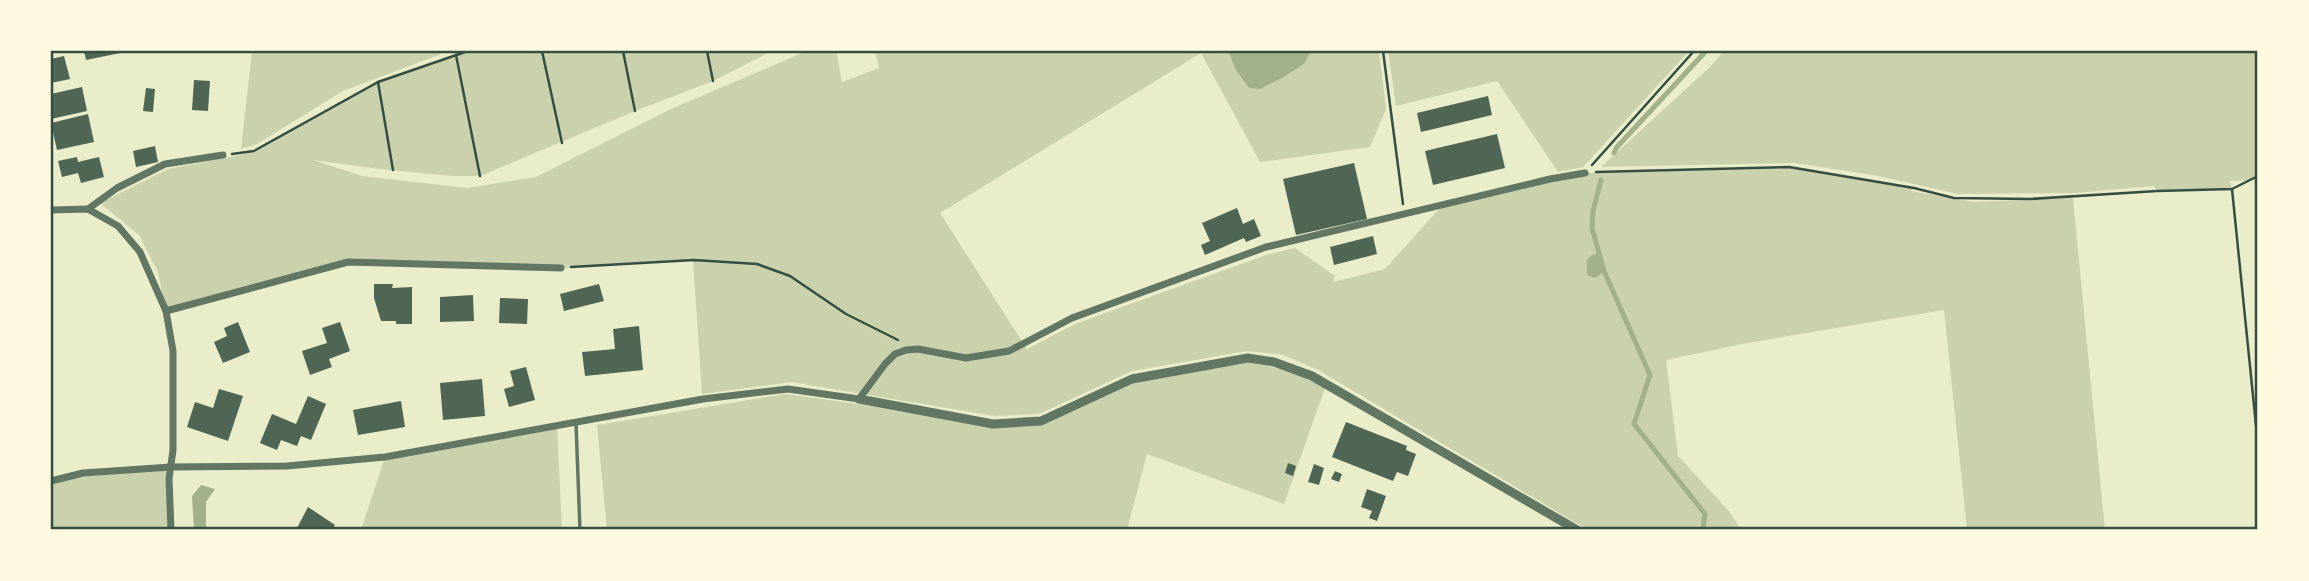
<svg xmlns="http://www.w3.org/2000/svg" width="2309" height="581" font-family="'Open Sans',sans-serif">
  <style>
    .green { fill: #cad2ad }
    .water { fill: #a3b18a }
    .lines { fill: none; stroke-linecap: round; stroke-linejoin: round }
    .stream { stroke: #a3b18a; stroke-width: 5 }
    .building { fill: #4f6655 }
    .path { stroke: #344e41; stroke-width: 2.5 }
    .service { stroke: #617663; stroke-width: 3.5 }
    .minor { stroke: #617663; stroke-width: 7 }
    .tertiary { stroke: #617663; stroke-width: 9 }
    .neatline { fill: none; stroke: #344e41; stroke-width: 2.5 }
  </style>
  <rect width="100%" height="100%" fill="#e9edc9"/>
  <!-- green -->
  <g class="green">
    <path d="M252 51H449L343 91 257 144 241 149Z"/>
    <path d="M455 51H772L713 81 635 111 480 176H452L379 169 313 160 362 176 467 188 536 177 671 109 807 51H836L842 82 879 68 875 51H1228L1236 70 1260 89 1304 64 1309 51H1379L1386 109 1370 147 1260 162 1201 53 940 213 1027 349 1075 324 1266 255 1295 248 1335 276 1333 282 1385 269 1441 207 1585 173 1789 167 1914 188 1911 191 1974 202 2073 198 2105 530H1967L1944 310 1747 343 1666 360 1678 456 1729 511 1741 530H1588L1318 370 1283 355 1247 351 1132 371 1039 414 994 416 791 382 702 394 693 260 561 268 348 262 166 311 158 272 139 235 100 203 168 169 256 152 378 82 455 55Z"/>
    <path d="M1388 51H1689L1583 167 1558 172 1497 81 1396 106Z"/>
    <path d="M1724 51H2258V180L2230 181 2232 189 2157 191 2154 186 2075 193 1958 194 1878 176 1795 163 1601 167 1710 67Z"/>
    <path d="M1247 363C1276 366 1300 374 1325 388L1284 504 1147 454 1127 530H607L597 425 785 394 859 404 991 428 1042 425 1133 383Z"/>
    <path d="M557 427 562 530H361L385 457Z"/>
    <path d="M171 467V530H51V481L83 473Z"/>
  </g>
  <!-- water -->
  <g class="water">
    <path d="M1228 51H1309L1310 53 1304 64 1282 78 1260 89 1249 88 1236 70Z"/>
    <path d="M1597 254 1603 259 1605 268 1600 275 1594 278 1587 275V260L1592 255Z"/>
    <path d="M201 485 215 489 206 502V530H194L192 496Z"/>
  </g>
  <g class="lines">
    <!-- stream -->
    <g class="stream">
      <path d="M1614 153 1617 147 1706 51"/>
      <path d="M1601 180 1593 211 1592 228 1604 271 1650 375 1634 424 1705 514 1703 529"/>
    </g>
  </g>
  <!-- building -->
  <g class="building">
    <path d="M84 51H125V52L86 60Z"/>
    <path d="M64 56 70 79 51 83V59Z"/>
    <path d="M194 80 210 81 208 111 192 110Z"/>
    <path d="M82 87 87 111 51 119V94Z"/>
    <path d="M146 88 155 89 153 112 143 111Z"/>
    <path d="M1488 96 1492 115 1421 132 1417 113Z"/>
    <path d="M88 114 94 142 57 150 51 123Z"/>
    <path d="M1497 134 1505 168 1433 185 1425 151Z"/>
    <path d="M155 146 158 162 136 167 133 151Z"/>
    <path d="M77 157 78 162 99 157 104 177 81 183 78 173 62 177 58 161Z"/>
    <path d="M1354 163 1367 219 1296 235 1283 179Z"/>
    <path d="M1237 208 1243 224 1254 219 1261 236 1246 242 1244 238 1205 255 1201 245 1210 241 1202 223Z"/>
    <path d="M1373 236 1377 254 1334 265 1330 247Z"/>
    <path d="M374 284H393L392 288 412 287V324H396V321H381L374 298Z"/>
    <path d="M599 284 604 301 564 311 560 294Z"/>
    <path d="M473 295 474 321 440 322V297Z"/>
    <path d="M500 298 528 299 527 324 499 323Z"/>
    <path d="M238 322 250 352 223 363 214 342 227 336 224 328Z"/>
    <path d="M340 322 350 351 329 359 332 367 310 375 302 351 327 343 322 328Z"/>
    <path d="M639 326 643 370 585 376 582 352 615 349 613 329Z"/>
    <path d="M526 367 535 400 509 407 504 389 514 386 510 371Z"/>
    <path d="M482 379 485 416 443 420 440 383Z"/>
    <path d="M219 389 243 396 228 441 187 427 195 402 213 408Z"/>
    <path d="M308 396 326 404 311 440 301 436 297 446 281 440 277 450 260 443 272 414 296 424Z"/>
    <path d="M401 401 405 427 358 435 353 410Z"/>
    <path d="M1346 422 1407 446 1406 450 1416 454 1408 476 1397 472 1393 481 1332 457Z"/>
    <path d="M1288 463 1296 466 1293 476 1285 473Z"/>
    <path d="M1314 464 1324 468 1319 485 1308 482Z"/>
    <path d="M1335 471 1342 474 1339 482 1331 479Z"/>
    <path d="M1367 489 1386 496 1377 521 1369 518 1372 511 1361 507Z"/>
    <path d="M308 507 335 525 332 530H296Z"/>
  </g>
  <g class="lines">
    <!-- path -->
    <g class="path">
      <path d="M542 51 562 143"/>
      <path d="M623 51 635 111"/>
      <path d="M707 51 713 81"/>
      <path d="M1383 51 1403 204"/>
      <path d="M456 55 480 176"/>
      <path d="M378 82 393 170"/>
      <path d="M232 154 254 151 378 82 468 51"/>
      <path d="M1592 165 1694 51"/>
      <path d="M1596 172 1789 167 1914 188 1954 198 2030 199 2157 191 2232 189 2258 176"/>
      <path d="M2232 189 2258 445"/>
      <path d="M571 267 694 260 757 264 790 276 846 314 898 340"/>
    </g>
    <!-- service -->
    <path class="service" d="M576 424 580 530"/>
    <!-- minor -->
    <g class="minor">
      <path d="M88 209 117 188 165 164 223 155"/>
      <path d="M51 210 88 209 118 226 140 252 166 311 173 351V450L169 479 171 530"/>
      <path d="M166 311 348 262 561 268"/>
      <path d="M51 481 83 473 171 467 287 466 385 457 703 399 788 389 859 399 885 364 895 354 906 350 918 349 966 358 1009 351 1072 318 1266 247 1550 179 1585 173"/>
    </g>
    <!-- tertiary -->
    <path class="tertiary" d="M859 399 993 424 1041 421 1132 379 1248 358 1274 362 1312 376 1577 530"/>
  </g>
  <!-- border -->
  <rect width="2309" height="581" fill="none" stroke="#fefae0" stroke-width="105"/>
  <rect x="52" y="52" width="2204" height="476" class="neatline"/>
</svg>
